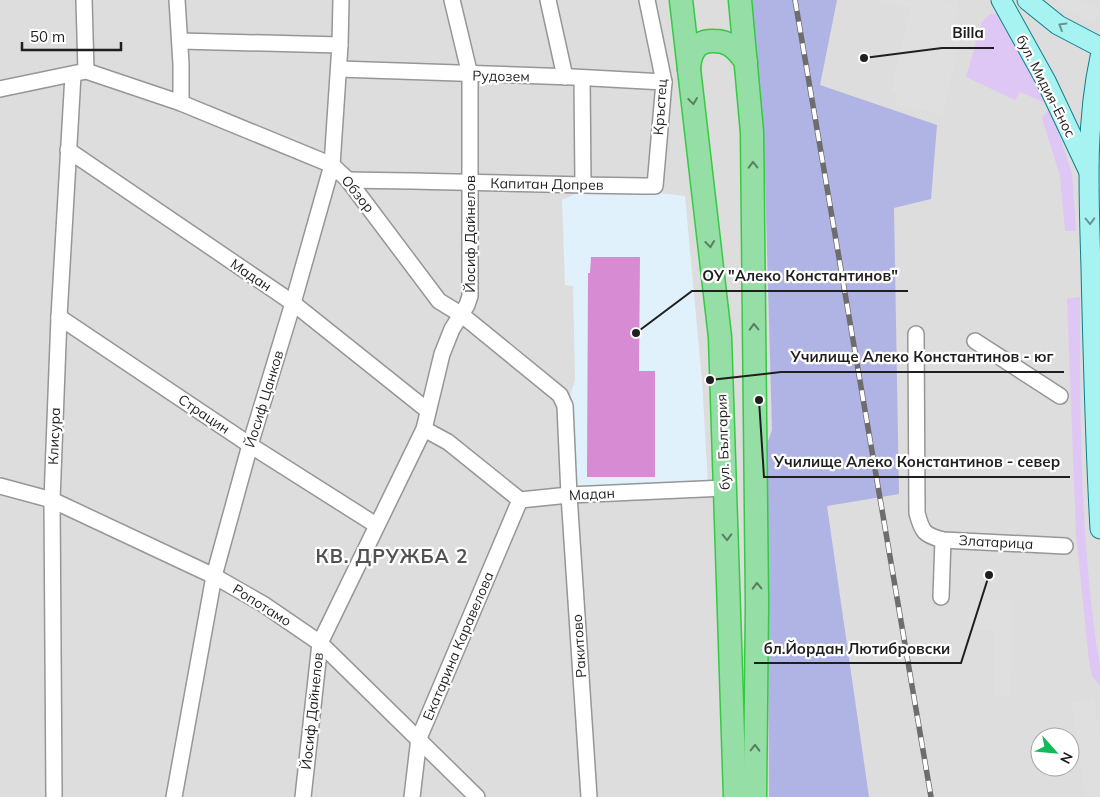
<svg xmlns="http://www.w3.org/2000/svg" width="1100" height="797" font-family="Mulish,sans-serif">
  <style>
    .residential { fill: #dcdddc; fill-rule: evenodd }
    .education { fill: #e1f1fc }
    .grass { fill: #b0b4e4 }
    .park { fill: #dec7f4 }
    .pitch { fill: #d68bd3 }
    .parking { fill: #dfdfdf }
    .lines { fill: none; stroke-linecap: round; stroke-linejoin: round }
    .minor-casing { stroke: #969696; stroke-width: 18 }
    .major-casing { stroke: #0e7f8b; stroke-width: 21 }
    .highway-casing { stroke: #35ca42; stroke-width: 25 }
    .minor { stroke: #fff; stroke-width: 15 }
    .major { stroke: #a6f3f2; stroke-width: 19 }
    .highway { stroke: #95dea6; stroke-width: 22 }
    .rail-casing { stroke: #6d6d6d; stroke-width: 5.5 }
    .rail { stroke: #fff; stroke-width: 4; stroke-dasharray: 11; stroke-linecap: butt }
    .oneway { stroke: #699493 }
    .oneway2 { stroke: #5a7e62 }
    .labels { text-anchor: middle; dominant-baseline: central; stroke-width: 4.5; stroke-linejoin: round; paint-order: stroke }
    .street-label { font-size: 14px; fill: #1f1f1f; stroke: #fff }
    .district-label { font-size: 19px; font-weight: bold; letter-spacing: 1px; fill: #525252; stroke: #fff }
    .leader { fill: none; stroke: #1f1f1f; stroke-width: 2 }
    .callout-dot { fill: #1f1f1f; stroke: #fff; stroke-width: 2 }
    .callout-label { font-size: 15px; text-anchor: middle; font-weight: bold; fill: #1f1f1f; stroke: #fff; stroke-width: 4.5; stroke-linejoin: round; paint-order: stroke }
  </style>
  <rect width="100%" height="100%" fill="#e6eeee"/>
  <!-- residential -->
  <path class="residential" d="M0 0H1100V797H0ZM1040 737H1070V767H1040Z"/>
  <!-- education -->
  <path class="education" d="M577 193H660L685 196 702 381 708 484 574 486 569 399 575 380 573 286 565 285 562 200Z"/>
  <!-- grass -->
  <path class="grass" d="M748 0H837L820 85 937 125 931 199 894 208 899 494 827 506 869 797H769L767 444 772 430 765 179Z"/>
  <!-- park -->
  <g class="park">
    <path d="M990 14H998L1046 103 1020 92 1015 100 966 77 982 22Z"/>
    <path d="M1048 110 1052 113 1072 173 1076 231H1065L1060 176 1042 118Z"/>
    <path d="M1080 297C1080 421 1080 545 1100 667V686L1092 676 1089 661 1076 535 1067 299Z"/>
  </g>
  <!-- pitch -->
  <path class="pitch" d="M591 257H640L639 371H655V477H587L588 273H590Z"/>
  <!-- parking -->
  <g class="parking">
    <path d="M879 0 959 1 955 22 964 24 942 114 895 104 897 94 891 92 910 7Z"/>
    <path d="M1060 0H1079L1100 6 1095 24 1059 7Z"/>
    <path d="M969 600H1012L1011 696 994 695 993 631 969 630Z"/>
    <path d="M1094 699 1100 741V797H1085L1072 703Z"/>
  </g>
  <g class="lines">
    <!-- minor casing -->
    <g class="minor-casing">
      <g id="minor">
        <path d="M84 0 86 71"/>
        <path d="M177 0 181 64V103"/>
        <path d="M548 0 565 77"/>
        <path d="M180 41 340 45"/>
        <path d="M339 69 573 77 664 82"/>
        <path d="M582 78 583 185"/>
        <path d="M0 89 86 71 181 103 332 165 348 180 439 301 462 315 560 395 565 406 569 495 589 797"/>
        <path d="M68 150 293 303 427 410"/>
        <path d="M348 180C451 181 553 185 655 186L664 82 647 0"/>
        <path d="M59 317 250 445 376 525"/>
        <path d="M916 334 917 513C922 532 924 535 943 540L1065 546"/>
        <path d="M975 341 1060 396"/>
        <path d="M424 429 448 442 520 500 569 495 725 488"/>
        <path d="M0 486 52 500 214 576 263 604 320 643 477 797"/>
        <path d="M941 597 943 540"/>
        <path d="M54 797 52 500 59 317 73 75"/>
        <path d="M174 797 214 576 250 445 293 303 332 165 340 45 341 0"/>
        <path d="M303 797 320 643 424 429 442 354 452 329 467 305 470 296V75L452 0"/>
        <path d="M412 797 419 738 520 500"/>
      </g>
    </g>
    <!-- major casing -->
    <g class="major-casing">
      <g id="major">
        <path d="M1001 0 1046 81 1088 170"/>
        <path d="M1027 0 1058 25 1100 47"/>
        <path d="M1100 57C1085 126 1089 198 1091 268 1093 355 1095 442 1100 529"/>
      </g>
    </g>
    <!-- highway casing -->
    <g class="highway-casing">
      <g id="highway">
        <path d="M681 0 720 337 735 797"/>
        <path d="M740 0 752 132 757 604 755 797"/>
        <path d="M689 69C690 53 696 40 714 41 720 41 725 42 730 45 737 49 741 55 746 62"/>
      </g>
    </g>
    <!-- minor -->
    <use href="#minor" class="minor"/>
    <!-- major -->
    <use href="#major" class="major"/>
    <!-- highway -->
    <use href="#highway" class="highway"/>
    <!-- rail casing -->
    <g class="rail-casing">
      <path id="rail" d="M795 0 931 797"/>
    </g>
    <!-- rail -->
    <use href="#rail" class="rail"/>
  </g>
  <!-- one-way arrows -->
  <defs><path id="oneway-chevron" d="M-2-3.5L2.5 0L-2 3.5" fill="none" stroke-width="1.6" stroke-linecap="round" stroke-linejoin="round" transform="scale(1.25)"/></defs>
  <g class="oneway">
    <use href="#oneway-chevron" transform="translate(1062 26) rotate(-149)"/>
    <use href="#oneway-chevron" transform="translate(1090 221) rotate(89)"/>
  </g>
  <g class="oneway2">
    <use href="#oneway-chevron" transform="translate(693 101) rotate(83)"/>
    <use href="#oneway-chevron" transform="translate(753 165) rotate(-91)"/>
    <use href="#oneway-chevron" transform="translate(710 244) rotate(84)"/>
    <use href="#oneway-chevron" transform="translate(754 327) rotate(-91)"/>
    <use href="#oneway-chevron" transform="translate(727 537) rotate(88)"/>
    <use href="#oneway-chevron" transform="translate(757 586) rotate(-91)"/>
    <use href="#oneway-chevron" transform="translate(755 748) rotate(-89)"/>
  </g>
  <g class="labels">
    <!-- street labels -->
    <g class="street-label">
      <text transform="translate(501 76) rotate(1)">Рудозем</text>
      <text transform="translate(1046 86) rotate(63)">бул. Мидия-Енос</text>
      <text transform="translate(660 107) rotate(-86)">Кръстец</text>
      <text transform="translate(547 184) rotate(1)">Капитан Допрев</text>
      <text transform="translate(358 194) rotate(51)">Обзор</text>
      <text transform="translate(470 234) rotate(-90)">Йосиф Дайнелов</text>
      <text transform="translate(251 275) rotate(34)">Мадан</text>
      <text transform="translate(264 399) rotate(-73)">Йосиф Цанков</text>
      <text transform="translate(204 414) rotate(34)">Страцин</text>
      <text transform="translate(54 436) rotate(-88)">Клисура</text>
      <text transform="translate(723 442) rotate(-92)">бул. България</text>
      <text transform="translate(592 494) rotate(-3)">Мадан</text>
      <text transform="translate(996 542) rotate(3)">Златарица</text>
      <text transform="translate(262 605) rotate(32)">Ропотамо</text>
      <text transform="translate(458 646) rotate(-67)">Екатарина Каравелова</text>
      <text transform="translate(579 646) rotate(-94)">Ракитово</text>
      <text transform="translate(312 711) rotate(-84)">Йосиф Дайнелов</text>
    </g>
    <!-- district labels -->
    <g class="district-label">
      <text x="392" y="556">КВ. ДРУЖБА 2</text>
    </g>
  </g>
  <!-- callouts -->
  <path class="leader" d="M864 58L942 48H994M636 333L692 291H908M710 380L781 372H1064M759 400L764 477H1070M989 575L961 663H754"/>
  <g class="callout-dot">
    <circle cx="864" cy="58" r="5"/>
    <circle cx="636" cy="333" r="5"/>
    <circle cx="710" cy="380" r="5"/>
    <circle cx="759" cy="400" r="5"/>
    <circle cx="989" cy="575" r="5"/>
  </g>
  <g class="callout-label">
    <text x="968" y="38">Billa</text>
    <text x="800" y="281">ОУ "Алеко Константинов"</text>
    <text x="922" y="362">Училище Алеко Константинов - юг</text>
    <text x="917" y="467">Училище Алеко Константинов - север</text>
    <text x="857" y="654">бл.Йордан Лютибровски</text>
  </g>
  <!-- north arrow -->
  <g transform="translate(1055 752) rotate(117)"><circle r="24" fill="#ffffff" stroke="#a5a5a5"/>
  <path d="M0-4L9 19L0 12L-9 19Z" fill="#13ba5a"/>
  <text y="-8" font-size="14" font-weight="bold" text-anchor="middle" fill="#1f1f1f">N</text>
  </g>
  <!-- scale -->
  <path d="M22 42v8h99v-8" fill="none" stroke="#1f1f1f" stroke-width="2.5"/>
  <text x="30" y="42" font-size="15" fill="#1f1f1f" stroke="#ffffff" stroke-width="4" paint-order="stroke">50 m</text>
</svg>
